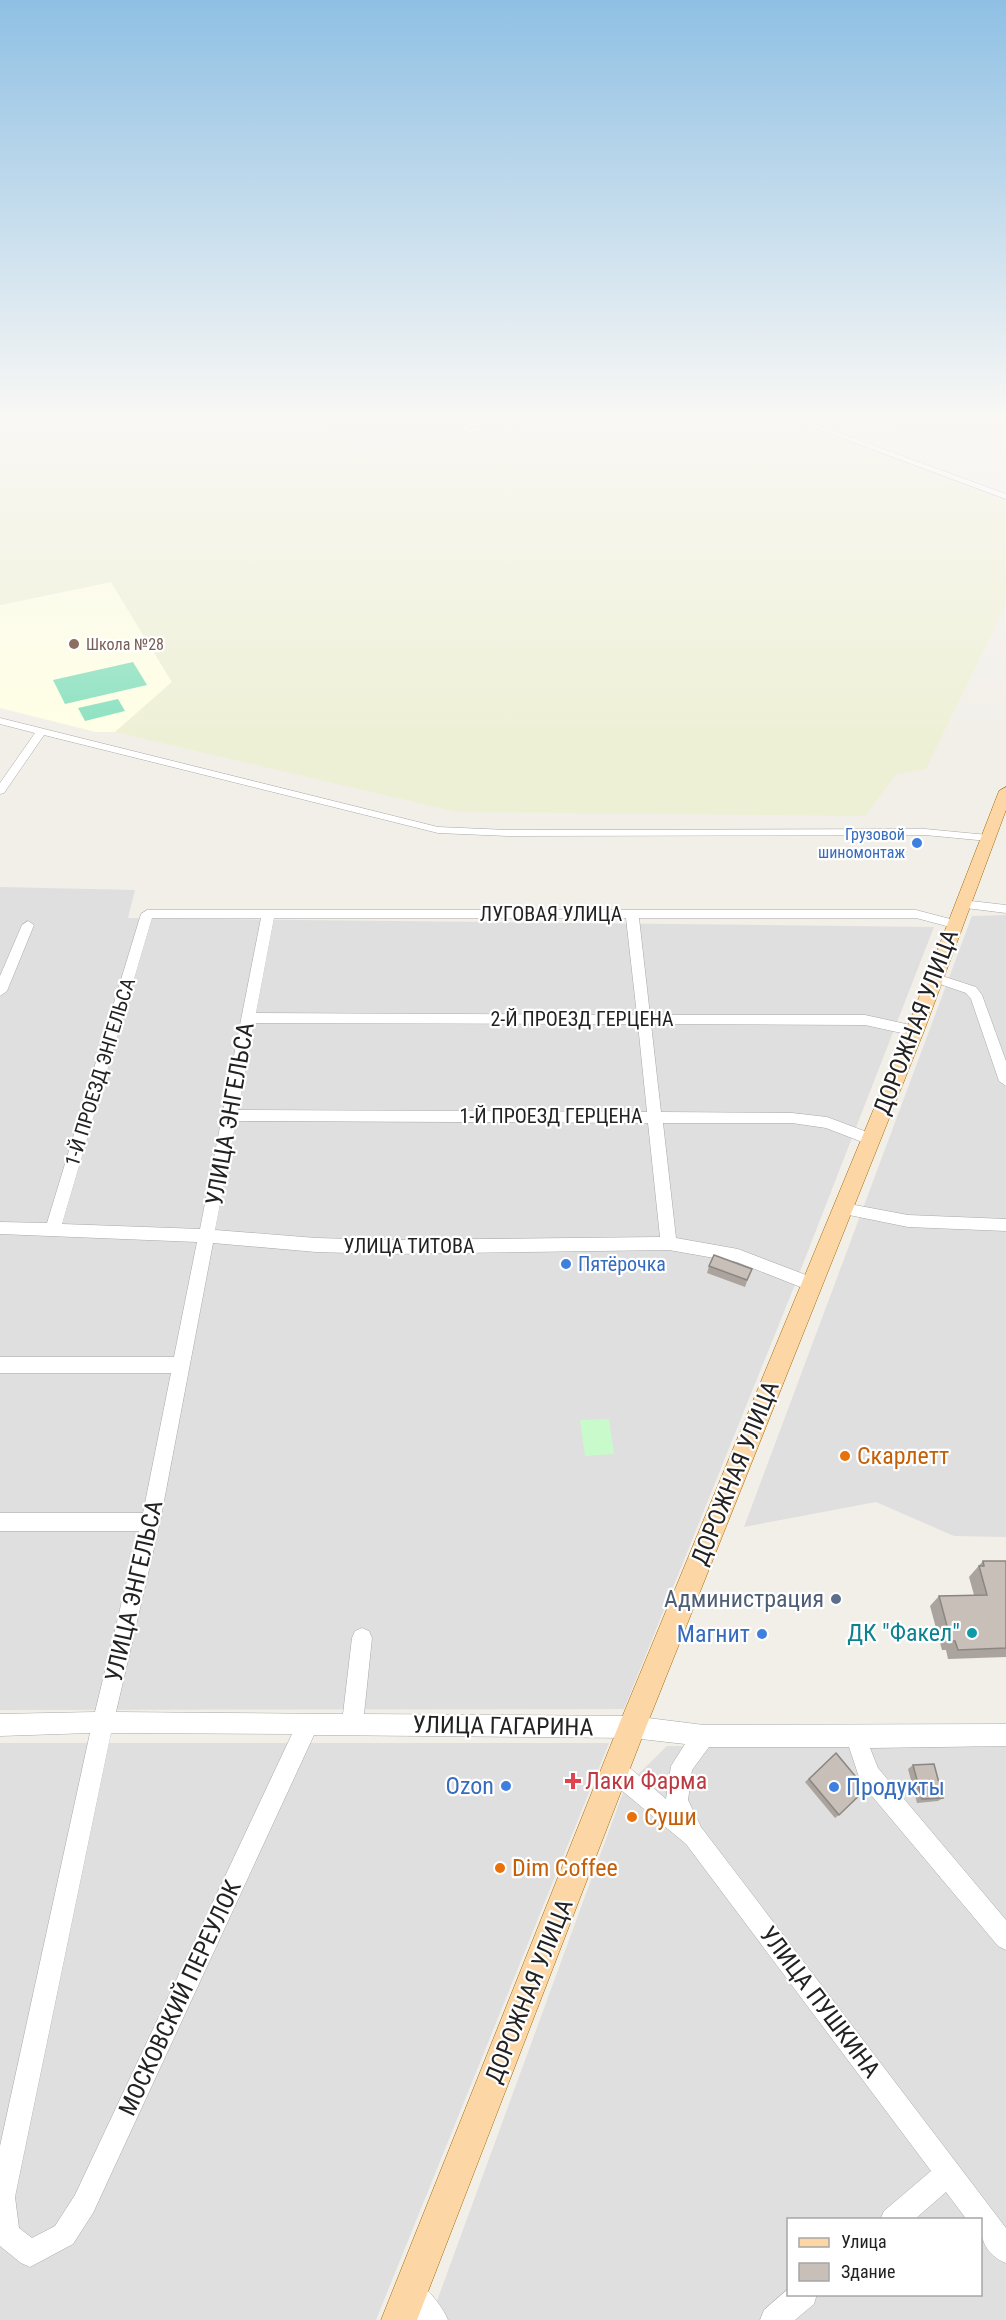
<svg xmlns="http://www.w3.org/2000/svg" width="1006" height="2320" font-family="'Roboto Condensed',sans-serif">
  <style>
    .residential { fill: #e0dfdf; fill-rule: evenodd }
    .education { fill: #ffffe5 }
    .farmland { fill: #eef0d5 }
    .park { fill: #c8facc }
    .pitch { fill: #88e0be }
    .lines { fill: none; stroke-linecap: round; stroke-linejoin: round }
    .minor-casing { stroke: #a9a9a9; stroke-width: 1 }
    .major-casing { stroke: #a06b00; stroke-width: 1 }
    .minor { fill: #fff; fill-rule: evenodd }
    .major { fill: #fcd6a4; fill-rule: evenodd }
    .wall { fill: #aba49e }
    .building { fill: #c7bfb8; stroke: #8b8681; stroke-width: 1.5 }
    .education-dot { fill: #8d6e63; stroke: #fff; stroke-width: 2 }
    .shop-dot { fill: #3f7fe0; stroke: #fff; stroke-width: 2 }
    .food-dot { fill: #e8710a; stroke: #fff; stroke-width: 2 }
    .service-dot { fill: #5c6f8a; stroke: #fff; stroke-width: 2 }
    .culture-dot { fill: #0f9aa8; stroke: #fff; stroke-width: 2 }
    .health-dot { fill: #e0444e; stroke: #fff; stroke-width: 2 }
    .labels { text-anchor: middle; dominant-baseline: central; stroke-width: 4.5; stroke-linejoin: round; paint-order: stroke }
    .far-education-label { font-size: 16px; fill: #785e54; stroke: #fff; text-anchor: start }
    .far-shop-label { font-size: 16px; fill: #366cbe; stroke: #fff; text-anchor: end }
    .street-label { font-size: 20px; fill: #222; stroke: #fff }
    .shop-label { font-size: 20px; fill: #366cbe; stroke: #fff; text-anchor: start }
    .near-street-label { font-size: 24px; fill: #222; stroke: #fff }
    .near-food-label { font-size: 24px; fill: #c56008; stroke: #fff; text-anchor: start }
    .near-service-label { font-size: 24px; fill: #4e5e75; stroke: #fff; text-anchor: end }
    .near-culture-label { font-size: 24px; fill: #0d838f; stroke: #fff; text-anchor: end }
    .near-shop-label { font-size: 24px; fill: #366cbe; stroke: #fff; text-anchor: end }
    .near-health-label { font-size: 24px; fill: #be3a42; stroke: #fff; text-anchor: start }
  </style>
  <rect width="100%" height="100%" fill="#f2efe9"/>
  <!-- residential -->
  <g class="residential">
    <path d="M0 887 135 890 128 918 934 927 794 1287 624 1709 0 1710Z"/>
    <path d="M1006 915V1537L954 1536 876 1502 744 1527 972 916Z"/>
    <path d="M0 1743H609L376 2320H0Z"/>
    <path d="M667 1746 1006 1747V2320H430L625 1787ZM788 2220H980V2294H788Z"/>
  </g>
  <!-- education -->
  <path class="education" d="M111 582 172 682 115 732H96L0 708V605Z"/>
  <!-- farmland -->
  <g class="farmland">
    <path d="M0 420H316L362 450 551 420H792L1006 502V604L926 769 896 774 865 816 457 812 115 732 172 682 111 582 0 605Z"/>
    <path d="M808 420H924L849 436Z"/>
  </g>
  <!-- park -->
  <path class="park" d="M609 1419 614 1454 585 1456 580 1420Z"/>
  <!-- pitch -->
  <g class="pitch">
    <path d="M133 662 147 685 65 704 53 680Z"/>
    <path d="M118 699 125 711 85 721 78 708Z"/>
  </g>
  <g class="lines">
    <!-- minor casing -->
    <g class="minor-casing">
      <g id="minor">
        <path d="M447 420C458 420 465 428 474 428 496 428 517 420 540 420L470 433Z"/>
        <path d="M794 420H804L1006 494V499Z"/>
        <path d="M0 718 438 827 508 830 925 829 988 835 994 838 988 841 925 835 508 836 438 833 44 735 4 793 0 794V783L35 733 0 724Z"/>
        <path d="M962 900 1006 905V913L958 907V901Z"/>
        <path d="M147 910H916L958 921 960 924 954 928 916 918H639L650 1015H865L915 1026 922 1031 915 1036 865 1025 651 1024 661 1112 792 1113 827 1117 875 1135 877 1139 875 1143 870 1145 826 1128 792 1123H663L676 1238 738 1249 819 1280 821 1285 819 1290 813 1292 737 1262 669 1250 386 1254 316 1252 213 1243 160 1522 116 1712 343 1714 352 1638 355 1631 362 1628 369 1631 372 1638 364 1714 632 1716 704 1725 1006 1724V1746L870 1748 878 1768 1006 1920V1950L998 1946 861 1783 849 1747H709L692 1770 688 1800 701 1827 1006 2228V2263C986 2255 980 2239 980 2220H967L946 2192 914 2220H880L884 2211 931 2171 686 1844 608 1779 605 1771 608 1763 616 1760 624 1763 666 1799 671 1766 685 1744 632 1738 314 1735 93 2213 73 2244 30 2267 21 2263 0 2246V2146L90 1733 0 1736V1714L95 1712 139 1531H0V1513H143L171 1373H0V1357H174L197 1242 0 1234V1222L47 1223 141 914ZM152 918H261L200 1229 62 1224ZM274 918H626L637 1015 256 1013ZM254 1023 638 1024 647 1112 238 1110ZM236 1121 648 1123 660 1237 386 1240 316 1238 215 1230ZM111 1733 292 1734 75 2195 55 2226 32 2238 19 2228 15 2197Z"/>
        <path d="M28 921 34 925 7 991 0 996V976L22 925Z"/>
        <path d="M936 974 976 987 982 995 1006 1061V1086L999 1081 971 999 966 993 931 981 929 978Z"/>
        <path d="M844 1203 908 1215 1006 1219V1231L908 1227 839 1213 836 1209 839 1205Z"/>
        <path d="M410 2278C426 2285 441 2304 448 2320H416L400 2302 396 2292 400 2282Z"/>
        <path d="M788 2289V2294H817L814 2304 795 2320H760L764 2310Z"/>
      </g>
    </g>
    <!-- major casing -->
    <g class="major-casing">
      <path id="major" d="M1006 787V810L924 1031 646 1727 417 2320H381L618 1727 906 1031 999 791Z"/>
    </g>
    <!-- minor -->
    <use href="#minor" class="minor"/>
    <!-- major -->
    <use href="#major" class="major"/>
  </g>
  <!-- wall -->
  <g class="wall">
    <path d="M709 1266 749 1276 745 1287 707 1273Z"/>
    <path d="M983 1561H1006V1657L948 1659 946 1650H942L930 1606 939 1596 974 1595 969 1577Z"/>
    <path d="M836 1753 839 1815 835 1818 805 1782Z"/>
    <path d="M913 1765 943 1798 938 1801 917 1803 908 1769Z"/>
  </g>
  <!-- building -->
  <g class="building">
    <path d="M714 1255 752 1269 747 1280 709 1266Z"/>
    <path d="M983 1561H1006V1648L958 1650 955 1641H951L939 1596 987 1595 979 1566H984Z"/>
    <path d="M836 1753 866 1789 839 1815 809 1779Z"/>
    <path d="M934 1764 943 1798 922 1799 913 1765Z"/>
  </g>
  <!-- sky -->
  <linearGradient id="sky" x2="0" y2="1"><stop stop-color="#8fc0e4"/><stop offset="0.56" stop-color="#f9f8f5"/><stop offset="1" stop-color="#f9f8f5" stop-opacity="0"/></linearGradient>
  <rect width="1006" height="745" fill="url(#sky)"/>
  <!-- markers -->
  <circle class="education-dot" cx="74" cy="644" r="6"/>
  <g class="shop-dot">
    <circle cx="917" cy="843" r="6"/>
    <circle cx="566" cy="1264" r="6"/>
    <circle cx="762" cy="1634" r="6"/>
    <circle cx="506" cy="1786" r="6"/>
    <circle cx="834" cy="1787" r="6"/>
  </g>
  <g class="food-dot">
    <circle cx="845" cy="1456" r="6"/>
    <circle cx="632" cy="1817" r="6"/>
    <circle cx="500" cy="1868" r="6"/>
  </g>
  <circle class="service-dot" cx="836" cy="1599" r="6"/>
  <circle class="culture-dot" cx="972" cy="1633" r="6"/>
  <path class="health-dot" d="M570 1772h6v6h6v6h-6v6h-6v-6h-6v-6h6z"/>
  <g class="labels">
    <!-- far-education labels -->
    <g class="far-education-label">
      <text x="86" y="644">Школа №28</text>
    </g>
    <!-- far-shop labels -->
    <g class="far-shop-label">
      <text x="905" y="834">Грузовой<tspan x="905" dy="18">шиномонтаж</tspan></text>
    </g>
    <!-- street labels -->
    <g class="street-label">
      <text x="551" y="914">ЛУГОВАЯ УЛИЦА</text>
      <text x="582" y="1019">2-Й ПРОЕЗД ГЕРЦЕНА</text>
      <text transform="translate(100 1072) rotate(-73)">1-Й ПРОЕЗД ЭНГЕЛЬСА</text>
      <text x="551" y="1116">1-Й ПРОЕЗД ГЕРЦЕНА</text>
      <text x="409" y="1246">УЛИЦА ТИТОВА</text>
    </g>
    <!-- shop labels -->
    <g class="shop-label">
      <text x="578" y="1264">Пятёрочка</text>
    </g>
    <!-- near-street labels -->
    <g class="near-street-label">
      <text transform="translate(916 1022) rotate(-69)">ДОРОЖНАЯ УЛИЦА</text>
      <text transform="translate(230 1114) rotate(-80)">УЛИЦА ЭНГЕЛЬСА</text>
      <text transform="translate(735 1473) rotate(-68)">ДОРОЖНАЯ УЛИЦА</text>
      <text transform="translate(134 1591) rotate(-77)">УЛИЦА ЭНГЕЛЬСА</text>
      <text transform="translate(503 1726) rotate(1)">УЛИЦА ГАГАРИНА</text>
      <text transform="translate(529 1991) rotate(-68)">ДОРОЖНАЯ УЛИЦА</text>
      <text transform="translate(180 1998) rotate(-65)">МОСКОВСКИЙ ПЕРЕУЛОК</text>
      <text transform="translate(820 2002) rotate(53)">УЛИЦА ПУШКИНА</text>
    </g>
    <!-- near-food labels -->
    <g class="near-food-label">
      <text x="857" y="1456">Скарлетт</text>
      <text x="644" y="1817">Суши</text>
      <text x="512" y="1868">Dim Coffee</text>
    </g>
    <!-- near-service labels -->
    <g class="near-service-label">
      <text x="824" y="1599">Администрация</text>
    </g>
    <!-- near-culture labels -->
    <g class="near-culture-label">
      <text x="960" y="1633">ДК "Факел"</text>
    </g>
    <!-- near-shop labels -->
    <g class="near-shop-label">
      <text x="750" y="1634">Магнит</text>
      <text x="494" y="1786">Ozon</text>
      <text x="846" y="1787" text-anchor="start">Продукты</text>
    </g>
    <!-- near-health labels -->
    <g class="near-health-label">
      <text x="585" y="1781">Лаки Фарма</text>
    </g>
  </g>
  <!-- legend -->
  <rect x="787" y="2218" width="195" height="78" fill="#ffffff" stroke="#a7a7a7" stroke-width="1.5"/>
  <rect x="799" y="2238" width="30" height="9" fill="#fcd6a4" stroke="#a7a7a7" stroke-width="1.5"/>
  <text x="841" y="2248" font-size="18" fill="#222222">Улица</text>
  <rect x="799" y="2263" width="30" height="18" fill="#c7bfb8" stroke="#a7a7a7" stroke-width="1.5"/>
  <text x="841" y="2278" font-size="18" fill="#222222">Здание</text>
</svg>
